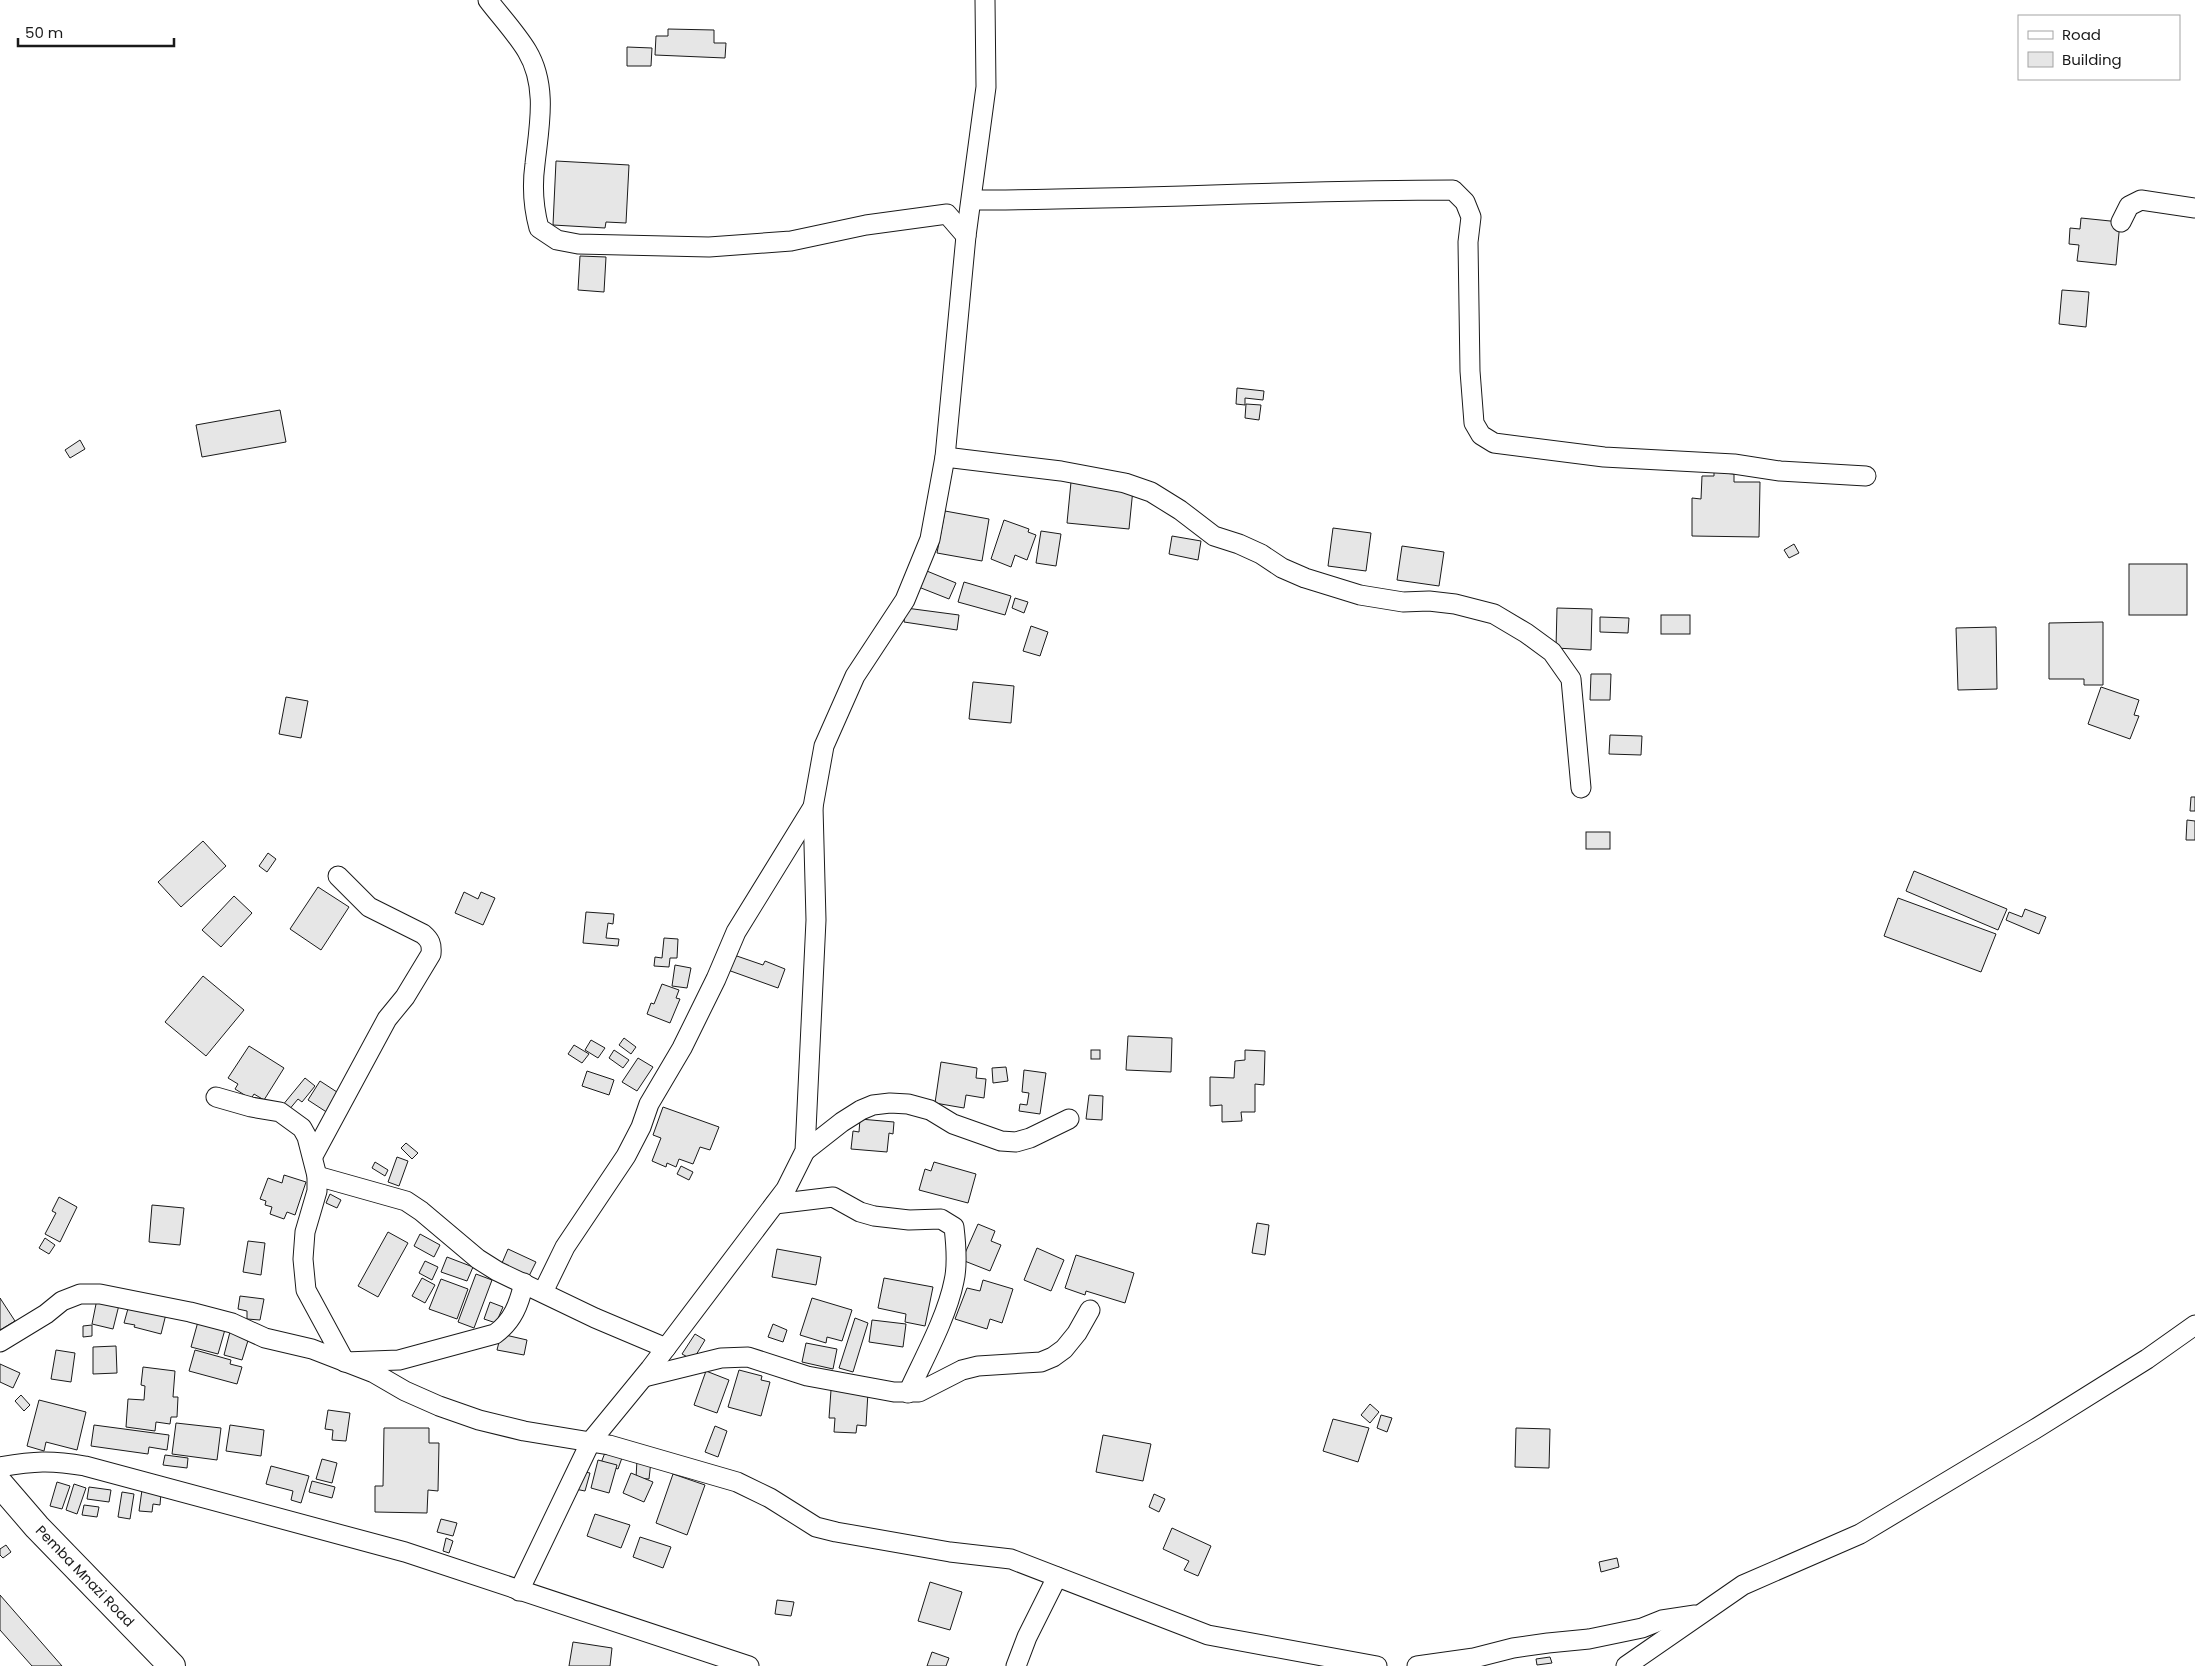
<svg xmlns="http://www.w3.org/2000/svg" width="2195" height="1666" font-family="Poppins,sans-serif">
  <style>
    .building { fill: #e6e6e6; stroke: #1a1a1a }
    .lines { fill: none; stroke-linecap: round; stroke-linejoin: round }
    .minor-casing { stroke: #1a1a1a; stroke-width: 21 }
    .secondary-casing { stroke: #1a1a1a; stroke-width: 28 }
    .minor { stroke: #fff; stroke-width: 19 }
    .secondary { stroke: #fff; stroke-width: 26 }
    .labels { text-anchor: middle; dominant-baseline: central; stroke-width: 4; stroke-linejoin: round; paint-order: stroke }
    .street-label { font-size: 14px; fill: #1a1a1a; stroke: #fff }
  </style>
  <rect width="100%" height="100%" fill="#fff"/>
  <!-- building -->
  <g class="building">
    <path d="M668 29 714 30V43H726L725 58 655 55 656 36H668Z"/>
    <path d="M627 47 652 48 651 66H627Z"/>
    <path d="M556 161 629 165 626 223 606 222 605 228 553 225Z"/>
    <path d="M2081 218 2120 222 2116 265 2077 261 2079 245 2069 244 2070 228 2080 229Z"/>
    <path d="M580 256 606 257 604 292 578 290Z"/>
    <path d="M2062 290 2089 292 2086 327 2059 324Z"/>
    <path d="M1237 388 1264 391 1263 400 1245 398V405L1236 404Z"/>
    <path d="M1246 404 1261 405 1259 420 1245 418Z"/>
    <path d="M280 410 286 442 202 457 196 425Z"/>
    <path d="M80 440 85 449 70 458 65 450Z"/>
    <path d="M1714 469H1723V473L1734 474V482H1760L1759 537 1692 536V498L1701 499 1702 476H1714Z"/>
    <path d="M1071 482 1133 489 1129 529 1067 523Z"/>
    <path d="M945 511 989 519 982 561 937 553Z"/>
    <path d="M1004 520 1029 529 1028 532 1036 535 1027 560 1015 555 1011 567 991 559Z"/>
    <path d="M1333 528 1371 533 1366 571 1328 566Z"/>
    <path d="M1041 531 1061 534 1056 566 1036 563Z"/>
    <path d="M1172 536 1201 541 1198 560 1169 554Z"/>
    <path d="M1794 544 1799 553 1789 558 1784 550Z"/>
    <path d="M1402 546 1444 552 1439 586 1397 580Z"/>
    <rect x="2129" y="564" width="58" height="51"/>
    <path d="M922 569 956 583 949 599 916 586Z"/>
    <path d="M964 582 1011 596 1005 615 958 602Z"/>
    <path d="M1015 598 1028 602 1024 613 1012 608Z"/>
    <path d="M906 608 959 615 957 630 904 622Z"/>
    <path d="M1557 608 1592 609 1591 650 1556 648Z"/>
    <rect x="1661" y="615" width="29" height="19"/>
    <path d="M1600 617 1629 618 1628 633 1600 632Z"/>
    <path d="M2103 622V685H2084V679H2049V623Z"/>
    <path d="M1031 626 1048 632 1040 656 1023 651Z"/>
    <path d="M1996 627 1997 689 1958 690 1956 628Z"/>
    <path d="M1591 674H1611L1610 700H1590Z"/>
    <path d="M973 682 1014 686 1011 723 969 719Z"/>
    <path d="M2101 687 2139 700 2134 715 2139 716 2130 739 2088 724Z"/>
    <path d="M286 697 308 701 301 738 279 734Z"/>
    <path d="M1610 735 1642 736 1641 755 1609 754Z"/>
    <path d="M2191 797H2195V811H2190Z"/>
    <path d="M2187 820 2195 821V840H2186Z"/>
    <rect x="1586" y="832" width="24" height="17"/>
    <path d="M203 841 226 866 181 907 158 882Z"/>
    <path d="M268 853 276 859 267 872 259 866Z"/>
    <path d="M1914 871 2007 909 1998 930 1906 891Z"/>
    <path d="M318 887 349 907 321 950 290 929Z"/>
    <path d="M464 892 478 899 481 892 495 898 483 925 455 913Z"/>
    <path d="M234 896 252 913 221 947 202 930Z"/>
    <path d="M1898 898 1996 934 1981 972 1884 936Z"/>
    <path d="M2025 909 2046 917 2039 934 2006 920 2009 912 2022 917Z"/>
    <path d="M586 912 614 914 613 924 608 923 606 938 619 939 618 946 583 943Z"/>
    <path d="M664 938 678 939 677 958H670L669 967 654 966 655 957 662 958Z"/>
    <path d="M731 954 763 965 765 961 785 969 778 988 725 969Z"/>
    <path d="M675 965 691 968 687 988 672 986Z"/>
    <path d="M203 976 244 1010 206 1056 165 1022Z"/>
    <path d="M662 984 679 990 676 998 680 999 670 1023 647 1014 651 1003 654 1004Z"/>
    <path d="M1128 1036 1172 1038 1171 1072 1126 1070Z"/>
    <path d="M624 1038 636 1047 631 1054 619 1045Z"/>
    <path d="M591 1040 605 1048 598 1058 585 1050Z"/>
    <path d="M574 1045 589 1054 582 1063 568 1054Z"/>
    <path d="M249 1046 284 1068 264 1100 254 1094 251 1099 235 1089 238 1084 228 1078Z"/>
    <path d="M614 1050 629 1060 623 1068 609 1058Z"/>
    <rect x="1091" y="1050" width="9" height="9"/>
    <path d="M1245 1050 1265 1051 1264 1085 1255 1084V1112H1241L1242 1121 1222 1122V1105L1210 1106V1077L1234 1078 1235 1061 1245 1060Z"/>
    <path d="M638 1058 653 1067 637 1091 622 1082Z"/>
    <path d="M941 1062 977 1068 976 1078 986 1079 984 1098 966 1095 964 1108 935 1103Z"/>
    <path d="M1006 1067 1008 1081 993 1083 992 1068Z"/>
    <path d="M1024 1070 1046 1073 1040 1114 1019 1111 1020 1104 1027 1105 1029 1093 1022 1092Z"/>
    <path d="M587 1071 614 1080 609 1095 582 1086Z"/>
    <path d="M305 1078 315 1086 302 1102 298 1099 288 1111 282 1106Z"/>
    <path d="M320 1081 340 1094 328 1113 308 1100Z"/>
    <path d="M1089 1095 1103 1096 1102 1120 1086 1119Z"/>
    <path d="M663 1107 719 1127 710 1150 700 1147 693 1164 679 1159 676 1167 667 1163 666 1167 652 1161 661 1138 653 1135Z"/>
    <path d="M860 1119 894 1122 893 1134 889 1133 887 1152 851 1149 853 1131 859 1132Z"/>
    <path d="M406 1143 418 1153 412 1159 401 1148Z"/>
    <path d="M397 1157 408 1161 399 1186 388 1182Z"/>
    <path d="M375 1162 388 1170 385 1176 372 1168Z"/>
    <path d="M934 1162 976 1174 968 1203 919 1190 925 1169 931 1171Z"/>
    <path d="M681 1166 693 1172 689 1180 677 1174Z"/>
    <path d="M284 1175 306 1182 295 1215 287 1212 284 1219 270 1214 272 1207 265 1205 266 1201 260 1199 268 1178 282 1183Z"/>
    <path d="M330 1194 341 1200 337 1208 326 1203Z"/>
    <path d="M59 1197 77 1207 60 1242 45 1234 56 1213 52 1211Z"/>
    <path d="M152 1205 184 1208 180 1245 149 1242Z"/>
    <path d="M1257 1223 1269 1225 1265 1255 1252 1253Z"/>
    <path d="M978 1224 995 1231 991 1241 1001 1245 990 1271 962 1260Z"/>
    <path d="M388 1232 408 1243 378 1297 358 1286Z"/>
    <path d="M420 1234 440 1245 434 1257 414 1246Z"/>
    <path d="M45 1238 55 1245 49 1254 39 1248Z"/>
    <path d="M248 1241 265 1243 261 1275 243 1272Z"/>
    <path d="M1037 1248 1064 1260 1051 1291 1024 1280Z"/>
    <path d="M508 1249 536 1262 529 1276 502 1263Z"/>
    <path d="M777 1249 821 1257 816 1285 772 1277Z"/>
    <path d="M1076 1255 1134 1273 1125 1303 1086 1291 1085 1295 1065 1288Z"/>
    <path d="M447 1257 473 1267 467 1281 441 1272Z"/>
    <path d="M425 1261 438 1267 432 1280 419 1273Z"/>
    <path d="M476 1274 492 1280 474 1328 458 1322Z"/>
    <path d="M422 1278 435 1285 425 1303 412 1296Z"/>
    <path d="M884 1278 933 1287 925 1326 905 1322 906 1314 878 1308Z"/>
    <path d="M441 1279 468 1289 457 1319 429 1309Z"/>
    <path d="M983 1280 1013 1289 1002 1323 990 1319 987 1329 955 1319 967 1288 980 1291Z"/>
    <path d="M240 1296 264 1299 260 1320 247 1319V1311L238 1309Z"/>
    <path d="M0 1298 15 1321 0 1330Z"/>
    <path d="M812 1298 852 1310 842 1341 827 1337 826 1343 800 1335Z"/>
    <path d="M97 1299 119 1305 113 1329 92 1324Z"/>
    <path d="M490 1302 503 1307 496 1323 484 1319Z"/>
    <path d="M129 1305 166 1314 161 1334 134 1327 135 1325 124 1323Z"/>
    <path d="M199 1318 226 1326 218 1354 191 1347Z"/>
    <path d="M855 1318 868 1323 853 1372 839 1368Z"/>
    <path d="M872 1320 906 1324 903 1347 869 1342Z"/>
    <path d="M773 1324 787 1330 783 1342 768 1337Z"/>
    <path d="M92 1325V1336L83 1337V1326Z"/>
    <path d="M231 1328 250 1334 242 1360 224 1355Z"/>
    <path d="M501 1334 527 1340 524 1355 497 1350Z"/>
    <path d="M695 1334 705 1340 693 1360 682 1354Z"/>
    <path d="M806 1343 837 1349 833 1369 802 1362Z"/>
    <path d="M116 1346 117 1373 93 1374V1347Z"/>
    <path d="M56 1350 75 1353 71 1382 51 1379Z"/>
    <path d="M195 1350 231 1360 230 1364 242 1367 237 1384 189 1371Z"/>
    <path d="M0 1364 20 1373 13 1388 0 1382Z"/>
    <path d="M143 1367 175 1371 173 1397H178L177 1417H171L170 1424 156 1422 155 1431 126 1427 128 1399 144 1400 145 1386 141 1385Z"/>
    <path d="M739 1370 762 1376 761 1380 770 1382 761 1416 728 1407Z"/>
    <path d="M706 1371 729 1380 717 1413 694 1405Z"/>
    <path d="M831 1390 868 1392 866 1426 857 1425 856 1433 834 1432 835 1418H829Z"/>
    <path d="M21 1395 30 1405 24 1411 15 1401Z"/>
    <path d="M39 1400 86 1412 77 1450 46 1442 44 1451 27 1446Z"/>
    <path d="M1370 1404 1379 1412 1370 1423 1361 1415Z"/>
    <path d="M328 1410 350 1413 346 1441 332 1440 333 1430 325 1429Z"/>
    <path d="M1381 1415 1392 1418 1387 1432 1377 1428Z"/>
    <path d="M1333 1419 1369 1428 1358 1462 1323 1451Z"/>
    <path d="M176 1423 221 1428 217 1460 172 1454Z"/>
    <path d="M94 1425 169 1435 167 1450 149 1447 148 1454 91 1446Z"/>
    <path d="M230 1425 264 1430 261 1456 226 1451Z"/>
    <path d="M715 1426 727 1431 718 1457 705 1452Z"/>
    <path d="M384 1428H429V1443H439L438 1491 428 1490 427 1513 375 1512V1486H383Z"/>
    <path d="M1516 1428 1550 1429 1549 1468 1515 1467Z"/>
    <path d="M1103 1435 1151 1444 1143 1481 1096 1472Z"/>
    <path d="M606 1450 623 1455 618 1469 601 1463Z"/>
    <path d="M165 1455 188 1458 187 1468 163 1465Z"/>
    <path d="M322 1459 337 1463 332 1483 316 1479Z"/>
    <path d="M598 1460 617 1465 609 1493 591 1488Z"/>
    <path d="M637 1460 651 1461 649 1479 636 1478Z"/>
    <path d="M271 1466 309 1476 301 1503 291 1500 293 1491 266 1484Z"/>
    <path d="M580 1471 590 1473 585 1491 575 1489Z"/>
    <path d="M631 1473 653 1482 644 1502 623 1493Z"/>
    <path d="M673 1474 705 1485 687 1535 656 1523Z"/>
    <path d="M312 1481 335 1487 332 1498 309 1492Z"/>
    <path d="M57 1482 70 1486 62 1509 50 1506Z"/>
    <path d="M74 1484 86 1488 77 1514 66 1510Z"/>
    <path d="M89 1487 111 1490 109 1502 87 1499Z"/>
    <path d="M142 1490 161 1493 160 1505 153 1504 152 1512 139 1511Z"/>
    <path d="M122 1492 134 1494 130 1519 118 1517Z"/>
    <path d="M1154 1494 1165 1499 1159 1512 1149 1507Z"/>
    <path d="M84 1505 99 1507 97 1517 82 1515Z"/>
    <path d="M595 1514 630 1525 621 1548 587 1536Z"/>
    <path d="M441 1519 457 1523 453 1536 437 1532Z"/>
    <path d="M1172 1528 1211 1546 1198 1576 1184 1570 1189 1561 1163 1549Z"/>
    <path d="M640 1537 671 1547 663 1568 633 1557Z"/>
    <path d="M446 1538 453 1541 449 1553 443 1551Z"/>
    <path d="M6 1545 11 1552 3 1558 0 1555V1549Z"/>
    <path d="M1617 1558 1619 1567 1601 1572 1599 1562Z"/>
    <path d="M930 1582 962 1592 950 1630 918 1621Z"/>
    <path d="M0 1595 62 1666H32L0 1630Z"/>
    <path d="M777 1600 794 1602 791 1616 775 1614Z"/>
    <path d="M573 1642 612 1648 610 1666H569Z"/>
    <path d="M932 1652 949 1658 946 1666H927Z"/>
    <path d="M1550 1657 1552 1663 1537 1665 1536 1659Z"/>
  </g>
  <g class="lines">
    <!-- minor casing -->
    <g class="minor-casing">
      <g id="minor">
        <path d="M488 0C501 17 516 33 527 51 548 86 539 127 535 164 532 186 533 206 539 228L557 240 578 244 709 247 791 241 866 225 947 214 966 236"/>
        <path d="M972 200C1132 200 1293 190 1453 190L1465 202 1471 217 1468 242 1470 371 1474 423 1481 435 1494 443 1604 457 1734 464 1780 471 1866 476"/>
        <path d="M2121 222 2129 206 2141 200 2195 208"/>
        <path d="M945 457 1061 471 1125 483 1151 492 1180 510 1214 536 1239 544 1261 554 1282 568 1305 578 1360 595 1403 602 1429 601 1455 604 1494 614 1526 633 1552 652 1571 679 1581 788"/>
        <path d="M216 1097 251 1107 280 1112 302 1128 307 1137 317 1176V1191L305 1232 303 1259 306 1290 345 1362 399 1360 495 1334C513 1321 519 1304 524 1283"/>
        <path d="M805 1151 842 1122 861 1110 873 1105 890 1103 908 1104 930 1110 953 1124 1001 1141 1016 1142 1030 1138 1069 1119"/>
        <path d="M313 1156 387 1019 405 997 431 954C432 944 430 940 423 934L369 907 338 876"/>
        <path d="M317 1176 406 1201 421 1211 478 1259 497 1271 595 1318 666 1348"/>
        <path d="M775 1204 833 1197 860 1212 874 1216 909 1220 941 1219 954 1227C956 1244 958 1264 954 1281 947 1317 923 1360 908 1393"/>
        <path d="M543 1292 565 1247 626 1156 641 1127 649 1104 682 1048 716 979 736 932 813 807"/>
        <path d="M0 1342 46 1314 62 1301 80 1294H100L190 1312 232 1323 265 1338 312 1349 374 1373 405 1391 439 1406 479 1420 524 1431 609 1445 737 1482 770 1498 816 1527 836 1532 950 1552 1011 1559 1208 1635 1377 1666"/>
        <path d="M644 1377 721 1358 748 1357 807 1376 894 1392H919L962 1370 978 1366 1041 1362 1053 1357 1064 1349 1077 1333 1090 1310"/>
        <path d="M0 1467C35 1461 50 1460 85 1466L405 1552 749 1666"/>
        <path d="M519 1591 591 1441 650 1369 786 1189 805 1151 816 920 813 807 824 746 855 676 905 600 930 539 945 457 966 236 986 87 985 0"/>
        <path d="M1016 1666 1027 1637 1057 1577"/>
        <path d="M1417 1666 1474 1658 1513 1648 1548 1643 1589 1639 1642 1628 1662 1620 1695 1615"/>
        <path d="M1626 1666 1743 1585 1860 1534 2035 1429 2147 1359 2195 1325"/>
      </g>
    </g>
    <!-- secondary casing -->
    <g class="secondary-casing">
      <path id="secondary" d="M0 1484 37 1527 172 1666"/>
    </g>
    <!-- minor -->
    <use href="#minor" class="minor"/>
    <!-- secondary -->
    <use href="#secondary" class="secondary"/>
  </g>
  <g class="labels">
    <!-- street labels -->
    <g class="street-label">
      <text transform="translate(85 1576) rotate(46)">Pemba Mnazi Road</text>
    </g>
  </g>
  <!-- legend -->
  <rect x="2018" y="15" width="162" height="65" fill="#ffffff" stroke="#a3a3a3"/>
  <rect x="2028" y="31" width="25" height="8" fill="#ffffff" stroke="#a3a3a3"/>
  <text x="2062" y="40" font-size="15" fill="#1a1a1a">Road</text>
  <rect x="2028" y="52" width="25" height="15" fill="#e6e6e6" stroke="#a3a3a3"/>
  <text x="2062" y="65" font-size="15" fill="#1a1a1a">Building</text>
  <!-- scale -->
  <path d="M18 38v8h156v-8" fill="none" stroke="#1a1a1a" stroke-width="2.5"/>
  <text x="25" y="38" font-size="15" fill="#1a1a1a" stroke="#ffffff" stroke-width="4" paint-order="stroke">50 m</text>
</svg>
